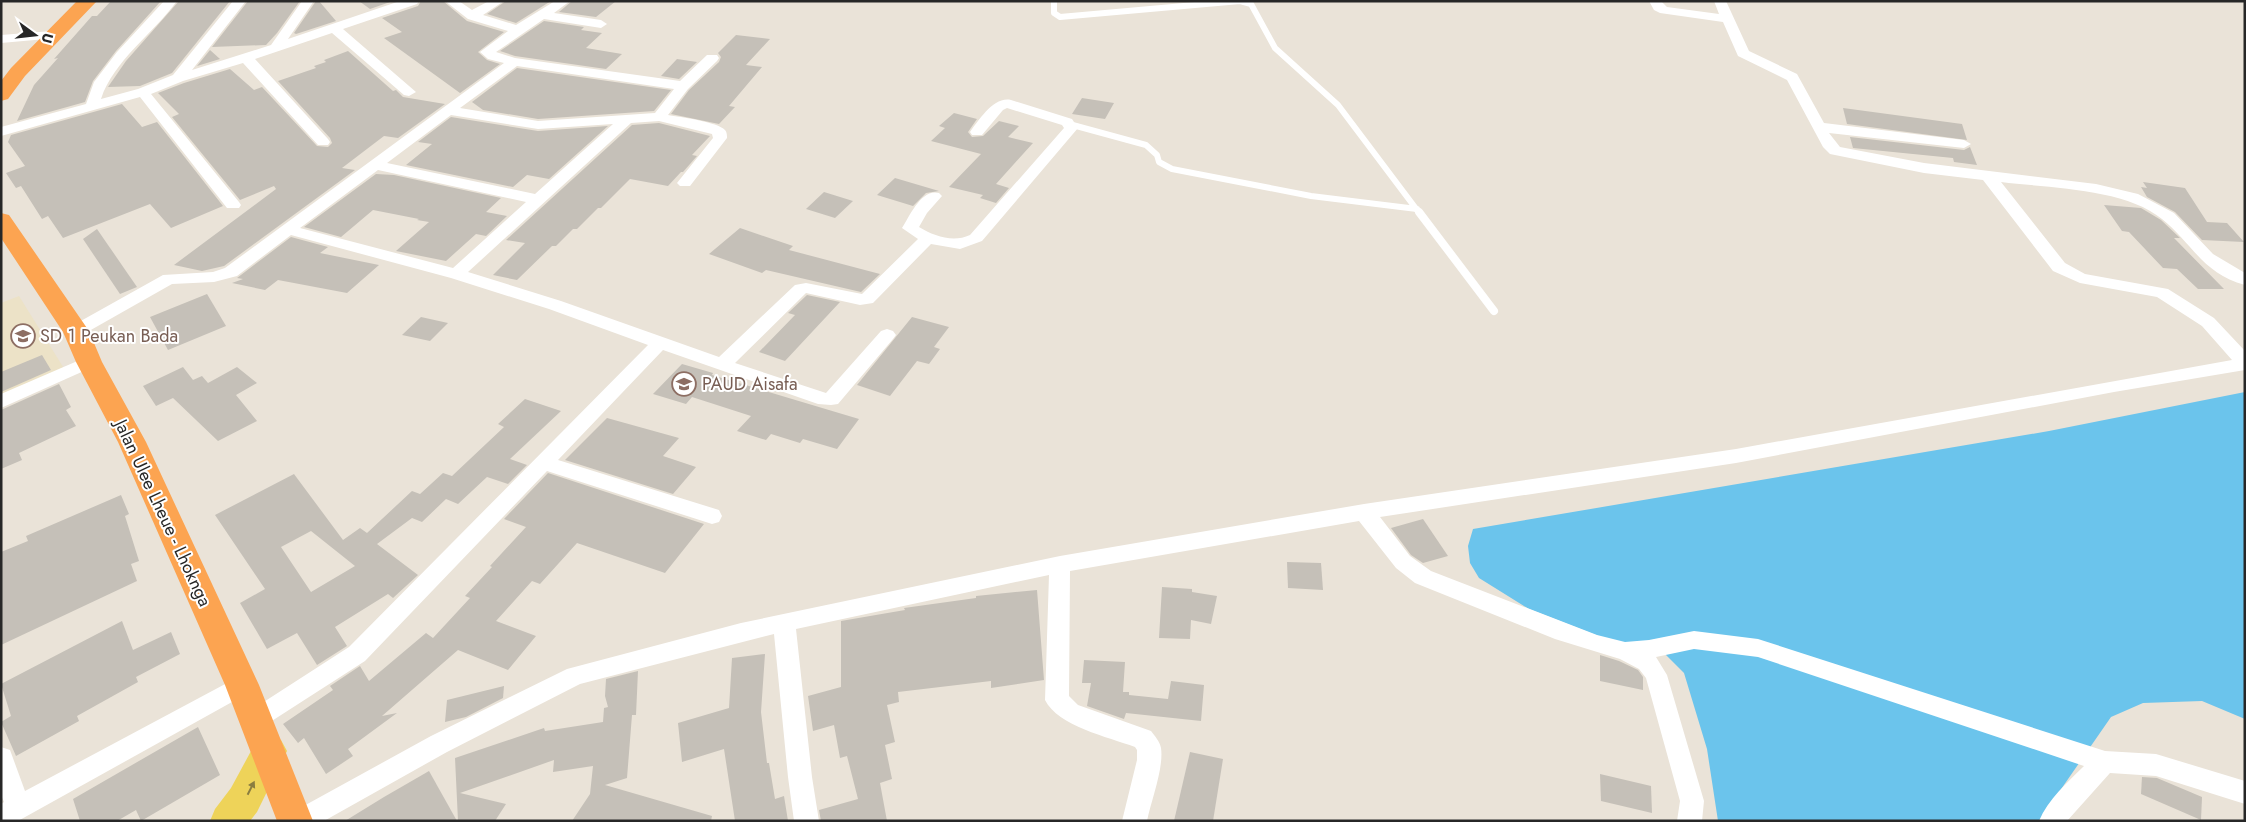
<svg xmlns="http://www.w3.org/2000/svg" width="2246" height="822" font-family="Jost,sans-serif">
  <style>
    .education { fill: #ece2c7 }
    .water { fill: #6bc4ec }
    .building { fill: #c5c0b8; fill-rule: evenodd }
    .lines { fill: none; stroke-linecap: round; stroke-linejoin: round }
    .lane-far1 { stroke: #fff; stroke-width: 6 }
    .lane { stroke: #fff; stroke-width: 8 }
    .street { fill: #fff; fill-rule: evenodd }
    .primary { fill: #eed359; fill-rule: evenodd }
    .highway { fill: #fca451; fill-rule: evenodd }
    .oneway { fill: #8a7d40 }
    .labels { text-anchor: middle; dominant-baseline: central; stroke-width: 4; stroke-linejoin: round; paint-order: stroke }
    .education-label { font-size: 18px; fill: #785e54; stroke: #fff; text-anchor: start }
    .street-label { font-size: 18px; fill: #272727; stroke: #fff }
  </style>
  <rect width="100%" height="100%" fill="#eae3d8"/>
  <!-- education -->
  <path class="education" d="M19 296 65 370 1 398V303Z"/>
  <!-- water -->
  <path class="water" d="M2245 392V719L2202 701 2143 703 2111 717 2039 821H1718L1707 749 1684 673 1666 655 1606 639 1529 609 1479 578 1470 563 1468 546 1473 529 2049 431Z"/>
  <!-- building -->
  <g class="building">
    <path d="M111 1H161L116 51 93 81 85 102 17 121 34 85 58 58 54 59 92 16H97Z"/>
    <path d="M179 1H230L172 73 140 86 108 87 126 61Z"/>
    <path d="M248 1H300L277 33 266 45 212 47Z"/>
    <path d="M316 1H319L336 21 296 34 294 33Z"/>
    <path d="M359 1H393L370 9Z"/>
    <path d="M421 1H443L467 21 504 32 478 52 487 60 500 64 460 93 384 38 402 32 382 18 418 6Z"/>
    <path d="M506 1H551L516 23 487 14Z"/>
    <path d="M572 1H616L596 17 559 12Z"/>
    <path d="M544 21 584 27 581 30 602 33 586 48 622 54 606 69 515 56 500 51Z"/>
    <path d="M736 35 770 39 746 65 762 67 729 106 735 107 719 124 671 114 689 90 719 62 721 57 718 53Z"/>
    <path d="M210 50 220 59 197 66Z"/>
    <path d="M348 51 393 91 396 90 403 97 445 104 398 138 384 136 342 168 355 170 224 266 202 271 174 265 276 189 274 186 240 200 172 117 179 114 158 93 184 83 230 69 254 90 262 87 317 146 328 147 332 143 330 138 278 81 316 68 314 66 326 62 324 60Z"/>
    <path d="M677 59 697 62 679 79 661 76Z"/>
    <path d="M517 68 671 90 654 111 538 119 483 110 472 102Z"/>
    <path d="M1082 98 1114 103 1105 119 1072 114Z"/>
    <path d="M122 104 142 127 157 122 223 206 171 228 150 204 63 238 48 216 42 219 21 186 16 188 6 173 25 166 8 142 11 135Z"/>
    <path d="M1843 108 1962 124 1967 140 1847 124Z"/>
    <path d="M954 113 977 119 968 132 972 137 983 136 999 121 1019 126 1008 137 1033 143 996 184 1009 188 996 203 980 198 983 195 949 187 981 154 931 141 945 128 939 126Z"/>
    <path d="M451 117 538 131 608 126 549 179 527 175 513 187 406 165 432 144 418 142Z"/>
    <path d="M659 123 710 136 692 155 697 156 683 172H681L668 186 630 179 601 208H598L577 229H573L556 246H552L517 280 493 275 525 243 506 240 632 125Z"/>
    <path d="M1850 137 1964 150 1970 147 1977 165 1954 162 1953 158 1853 148Z"/>
    <path d="M376 174 394 175 501 198 486 212 507 216 486 236 476 234 446 261 396 251 429 222 417 220 419 219 373 210 341 237 304 227Z"/>
    <path d="M895 178 939 191 926 193 913 206 877 195Z"/>
    <path d="M2143 182 2185 188 2207 222 2227 223 2244 242 2202 240 2175 212 2147 197 2141 187 2147 188Z"/>
    <path d="M824 192 853 201 835 218 806 209Z"/>
    <path d="M2104 205 2141 208 2161 220 2180 238H2174L2224 289H2198L2177 269 2163 268 2129 232 2122 231Z"/>
    <path d="M740 228 793 246 789 250 880 274 861 292 766 270 762 273 709 254Z"/>
    <path d="M97 229 137 287 120 294 83 239Z"/>
    <path d="M291 237 328 247 320 253 379 265 347 293 278 280 265 290 232 283 243 279 237 278Z"/>
    <path d="M207 294 226 326 168 350 150 317Z"/>
    <path d="M807 295 840 302 785 361 759 352 795 315 788 313Z"/>
    <path d="M421 317 448 323 430 341 402 335Z"/>
    <path d="M912 317 949 327 934 347 940 349 929 364 917 361 890 396 857 385Z"/>
    <path d="M42 355 51 370 1 392V372Z"/>
    <path d="M682 364 713 373 712 375 859 419 837 449 803 439 800 443 771 434 766 440 737 431 751 416 692 397 686 404 653 394Z"/>
    <path d="M183 367 193 380 202 376 208 383 237 367 257 383 236 395 257 421 218 441 173 398 156 406 143 386Z"/>
    <path d="M59 384 71 407 66 410 76 426 19 453 22 460 1 469V410Z"/>
    <path d="M525 399 561 411 510 459 527 465 508 484 487 477 458 504 446 499 422 522 412 518 377 544 418 575 393 598 388 594 335 627 347 646 317 665 297 633 267 649 240 603 265 589 215 515 294 474 343 540 360 528 367 533 412 491 420 494 443 473 452 476 504 427 498 424ZM311 531 355 566 311 592 281 547Z"/>
    <path d="M607 418 679 438 663 456 696 467 673 494 565 460Z"/>
    <path d="M548 473 704 524 665 573 577 543 540 584 532 581 496 621 536 636 508 670 458 650 382 716 397 713 348 749 353 756 326 774 304 738 298 743 283 724 333 690 330 686 360 666 369 681 426 633 433 638 470 598 465 596 492 567 490 566 526 527 504 519Z"/>
    <path d="M121 495 129 514 125 516 139 561 131 564 137 581 1 645V552L28 541 26 536Z"/>
    <path d="M1423 519 1448 556 1423 563 1411 555 1391 528Z"/>
    <path d="M1287 562 1321 563 1323 590 1288 588Z"/>
    <path d="M1162 587 1192 589V592L1217 596 1211 624 1191 620 1190 639 1159 638Z"/>
    <path d="M1037 590 1044 680 991 688V681L898 692 899 702 887 705 895 742 885 745 892 779 880 783 887 821H821L819 810 858 799 847 756 840 758 834 725 813 731 808 696 841 687V621L905 610 904 608 976 598V596Z"/>
    <path d="M122 621 133 650 171 632 180 654 136 677 138 682 77 716 79 721 16 756 1 722 11 716 1 684Z"/>
    <path d="M765 654 761 712 767 763H769L775 799 784 796 788 821H735L724 749 682 762 678 723 729 708 732 658Z"/>
    <path d="M1600 655 1619 661 1638 670 1643 677V690L1600 681Z"/>
    <path d="M1084 660 1125 662 1123 692H1129V695L1168 699 1171 681 1204 685 1201 721 1126 713 1124 719 1087 706 1091 683H1082Z"/>
    <path d="M638 671 636 715H632L627 778 605 785 712 816 711 821H572L590 794 593 766 553 772 554 760 460 793 506 804 495 821H458L455 758 544 728 545 731 603 722 604 708 608 707 605 696 606 679Z"/>
    <path d="M504 686 503 698 466 717 445 722 447 700Z"/>
    <path d="M198 727 220 775 141 821 136 810 117 821H80L73 799Z"/>
    <path d="M1190 752 1223 759 1213 821H1174Z"/>
    <path d="M429 771 457 821H345L384 797Z"/>
    <path d="M1600 774 1651 786 1652 813 1601 801Z"/>
    <path d="M2142 777 2157 778 2202 797 2201 820 2141 794Z"/>
  </g>
  <g class="lines">
    <!-- lane-far1 -->
    <g class="lane-far1">
      <path d="M1054 1V13L1060 17 1240 1 1251 4 1275 48 1338 105 1420 214"/>
      <path d="M1069 124 1146 145 1157 155 1159 162 1172 169 1311 196 1417 209"/>
    </g>
    <!-- lane -->
    <path class="lane" d="M1419 212 1494 311"/>
    <!-- street -->
    <g class="street">
      <path d="M164 1H177C153 34 114 60 101 99L138 89 173 75 233 1H246L192 70 271 45 302 1H314L288 39 400 1H419L417 4 343 29 416 92 409 96 404 95 332 33 255 59 328 139 330 142 328 145H318L243 63 183 81 151 94 239 202 241 205 239 208H227L140 97 1 136V127L86 104 94 82 117 52Z"/>
      <path d="M445 1H459L472 10 489 1H504L483 15 516 25 555 1H570L554 13 601 20 607 24 601 28 544 19 496 52 515 58 680 81 707 55H717L719 58 717 61 688 89 668 115C680 117 718 122 725 130 727 132 727 136 727 138L690 186H680L677 183 713 138 712 134 659 121 631 123 468 272 561 301 719 357 795 285 806 283 862 294 918 239 902 228C910 215 922 188 939 193L942 196 927 213 919 227C934 236 953 243 970 235L1064 128 1062 125 1007 108 1003 110 982 135H972L970 132C979 120 994 96 1011 100L1072 119 1078 128 982 241 960 249 931 244 873 303 860 305 806 293 735 363 826 393 881 331 887 329 893 331 896 335 893 339 838 404 831 405 818 404 663 350 558 460 719 510 722 516 719 522 712 524 547 471 365 661 264 726 256 729 248 726 244 719 248 712 349 647 648 345 549 309 451 278 291 235 237 276 214 282 172 284 82 335 76 337 70 335 67 331 70 327 163 275 213 272 225 268 504 63 488 59 480 52 508 31 468 19ZM517 66 674 89 655 113 538 121 460 108ZM451 115 538 129 613 124 535 194 387 163ZM378 170 526 202 453 268 300 228Z"/>
      <path d="M1649 1H1661L1667 7 1719 14 1714 1H1726L1749 51 1797 74 1824 123 1964 140 1971 144 1964 148 1829 133 1840 147 1924 163 2096 184 2138 194 2174 213 2213 254 2245 273V285C2203 274 2192 243 2162 219 2125 188 2048 188 2001 182L2065 263 2085 274 2168 289 2214 318 2245 351V370L2114 392 1736 463 1380 517 1410 556 1431 571 1597 635 1625 642 1649 640 1694 631 1758 639 2105 751 2156 754 2245 781V804L2156 776 2110 773 2067 821H2039C2048 799 2068 782 2084 766L1758 657 1694 649 1656 657 1667 675 1704 801 1702 821H1677L1680 801 1646 678 1639 669 1620 659 1555 639 1415 583 1396 568 1359 521 1070 571 1069 696 1078 705 1151 731C1155 736 1160 742 1161 748 1164 768 1151 801 1147 821H1122L1137 760V750L1135 747C1108 737 1058 726 1045 700L1049 575 796 629 812 777 819 821H794L788 777 774 634 580 684 447 752 324 821H288L291 813 431 736 567 669 741 623 1060 556 1364 504 1736 449 2232 360 2202 326 2157 297 2080 283 2053 271 1983 180 1924 173 1830 154 1823 147 1787 80 1738 56 1723 22 1660 13 1654 10Z"/>
      <path d="M52 31 57 32 58 35 57 38 1 43V35Z"/>
      <path d="M89 356 95 358 98 362 95 366 1 408V394Z"/>
      <path d="M242 675 250 678 253 685 250 692 18 821H1V804L4 802 1 795V747L10 750 25 791Z"/>
    </g>
    <!-- primary -->
    <path class="primary" d="M269 735 281 740 287 751 257 812 250 821H210L215 809 231 788 257 740Z"/>
    <!-- highway -->
    <g class="highway">
      <path d="M77 1H97L25 76 8 99 1 101V81L11 68Z"/>
      <path d="M1 213 9 215 89 331 102 362 146 442 259 685 313 821H277L225 685 118 442 76 362 63 332 1 238Z"/>
    </g>
  </g>
  <!-- one-way arrows -->
  <defs><path id="oneway-solid" d="M-6-.8H1V-3.2L6.5 0L1 3.2V.8H-6Z" transform="scale(1.25)"/></defs>
  <use class="oneway" href="#oneway-solid" transform="translate(251 788) rotate(-63)"/>
  <!-- icons -->
  <defs>
    <g id="school-ring" transform="scale(1.25)"><circle r="9.5" fill="#fff" stroke="#8d6e63" stroke-width="1.5"/><path d="M0-5L7-2L0 1L-7-2ZM-4 1L0 2.5L4 1V4Q0 6-4 4Z" fill="#8d6e63"/></g>
  </defs>
  <g fill-rule="evenodd">
    <use href="#school-ring" x="23" y="336"/>
    <use href="#school-ring" x="684" y="384"/>
  </g>
  <g class="labels">
    <!-- education labels -->
    <g class="education-label">
      <text x="40" y="336">SD 1 Peukan Bada</text>
      <text x="702" y="384">PAUD Aisafa</text>
    </g>
    <!-- street labels -->
    <g class="street-label">
      <text transform="translate(163 513) rotate(65)">Jalan Ulee Lheue - Lhoknga</text>
    </g>
  </g>
  <!-- border -->
  <rect width="2246" height="822" fill="none" stroke="#272727" stroke-width="5"/>
  <!-- north arrow -->
  <g transform="translate(35 35) rotate(105)" stroke="#ffffff" stroke-width="4" paint-order="stroke">
  <path d="M0-4L9 19L0 12L-9 19Z" fill="#272727"/>
  <text y="-8" font-size="14" font-weight="bold" text-anchor="middle" fill="#272727">U</text>
  </g>
</svg>
